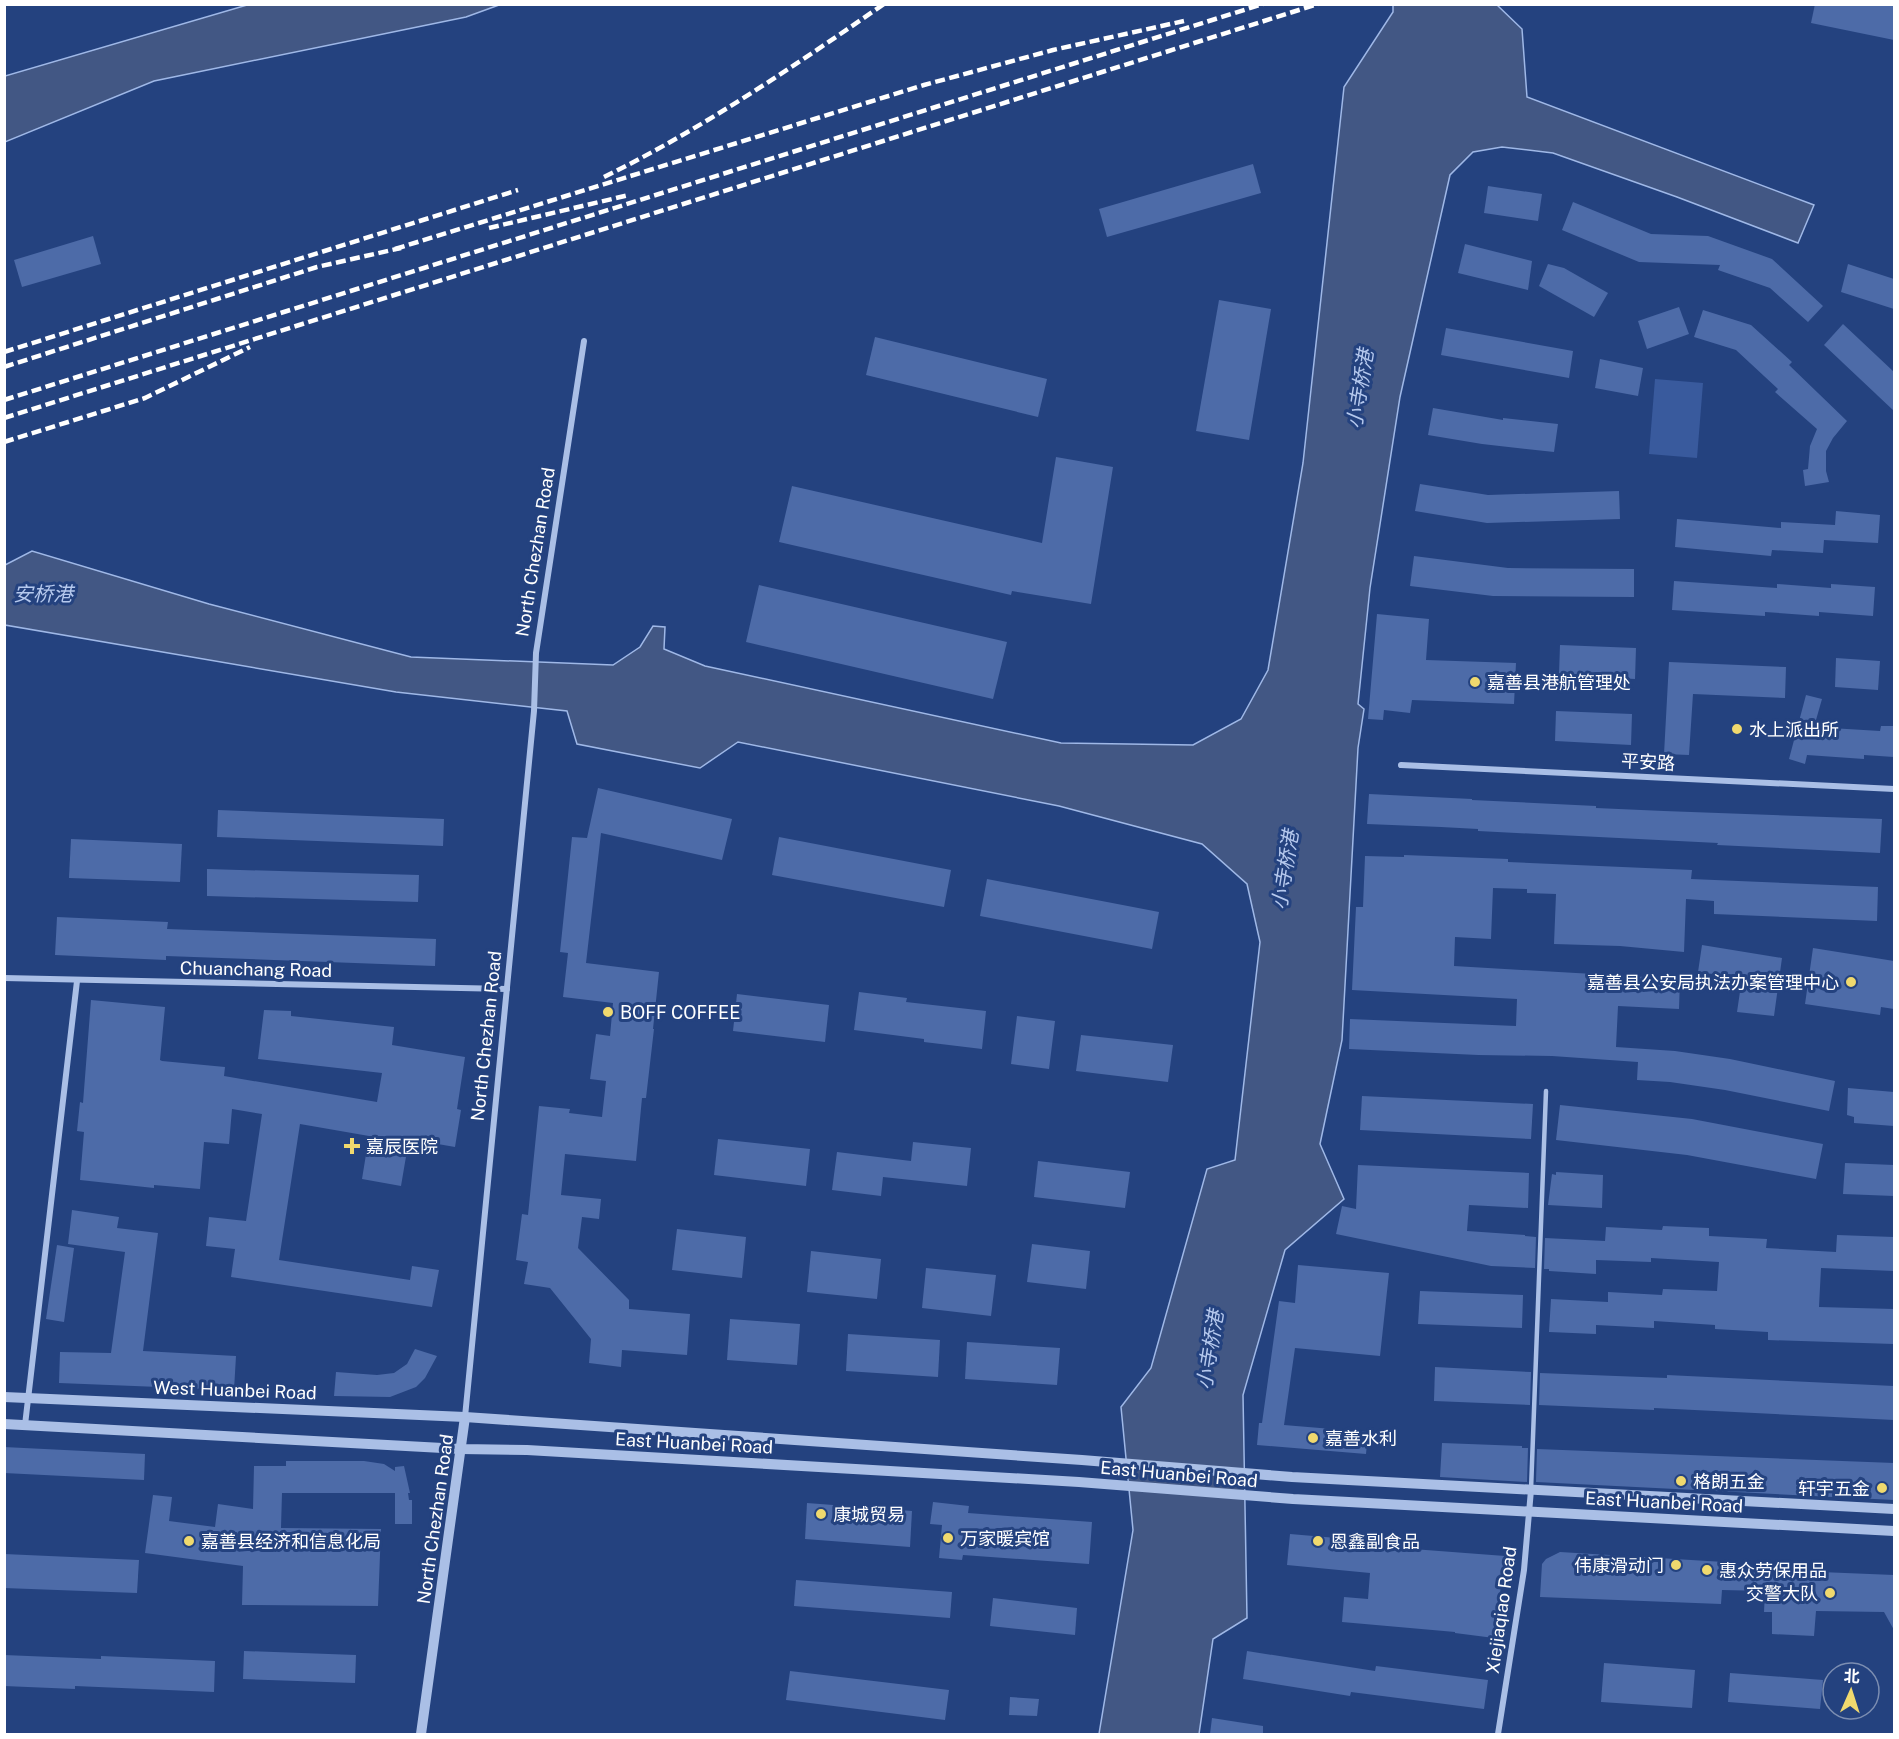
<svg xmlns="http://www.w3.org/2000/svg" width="1899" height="1739" font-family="'Public Sans','Noto Sans SC',sans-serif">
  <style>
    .green { fill: #395a9d }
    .water { fill: #425784; stroke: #9fb8e7; stroke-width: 1.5 }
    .building { fill: #4d6ba8 }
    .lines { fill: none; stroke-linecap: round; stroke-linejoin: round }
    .service { stroke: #aabfe6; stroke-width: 4.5 }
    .minor { stroke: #aabfe6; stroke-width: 6 }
    .tertiary { stroke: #aabfe6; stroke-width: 10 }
    .rail { stroke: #fff; stroke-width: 4.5; stroke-dasharray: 10 4.5; stroke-linecap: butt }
    .poi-dot { fill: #f0d96e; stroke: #24427f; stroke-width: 2 }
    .labels { text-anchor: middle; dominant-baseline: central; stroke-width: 6; stroke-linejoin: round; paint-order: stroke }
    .street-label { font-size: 18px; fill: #fff; stroke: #24427f }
    .poi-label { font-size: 18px; fill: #fff; stroke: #24427f; text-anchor: start }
    .water-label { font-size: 20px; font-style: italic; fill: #b6c9ee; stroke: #24427f }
  </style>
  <rect width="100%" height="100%" fill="#24427f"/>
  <!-- green -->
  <path class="green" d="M1655 379 1703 383 1697 458 1649 454Z"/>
  <!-- water -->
  <g class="water">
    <path d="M247 5H499L466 17 154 81 5 142V76Z"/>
    <path d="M1393 5H1497L1522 29 1527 97 1814 205 1798 243 1677 197 1553 153 1502 147 1473 152 1450 175 1400 397 1370 588 1358 704 1364 709 1358 748 1342 1040 1320 1144 1344 1199 1285 1250 1243 1395 1247 1618 1213 1639 1199 1734H1099L1133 1530 1121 1407 1151 1368 1207 1169 1235 1160 1260 942 1247 884 1202 844 1059 806 738 742 700 768 577 744 567 711 396 692 5 625V565L32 551 209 604 411 657 613 665 640 647 653 626 665 627 664 649 705 666 1061 743 1193 745 1241 719 1268 670 1303 463 1344 87 1393 12Z"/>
  </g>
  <!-- building -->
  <g class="building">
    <path d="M1815 4H1894V40L1811 23Z"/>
    <path d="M1253 164 1261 193 1107 237 1099 209Z"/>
    <path d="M1488 186 1542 194 1538 221 1484 213Z"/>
    <path d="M1573 202 1651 234 1708 236 1772 259 1823 306 1808 322 1770 288 1718 270 1720 265 1639 262 1562 230Z"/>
    <path d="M93 236 101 264 22 287 14 260Z"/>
    <path d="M1465 244 1532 261 1528 290 1458 273Z"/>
    <path d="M1548 264 1564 268 1608 293 1594 317 1539 286Z"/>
    <path d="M1848 264 1894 279V309L1841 292Z"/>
    <path d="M1219 300 1271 309 1249 440 1196 431Z"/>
    <path d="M1679 307 1689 334 1647 349 1638 321Z"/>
    <path d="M1703 310 1751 325 1792 362 1789 365 1847 421 1833 438 1826 451V471L1829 482 1805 486 1803 470 1808 469 1810 446 1817 429 1775 392 1778 389 1736 350 1694 337Z"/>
    <path d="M1843 324 1894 372V411L1824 345Z"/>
    <path d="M1446 328 1573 351 1569 378 1441 355Z"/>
    <path d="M875 337 1047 379 1038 417 866 375Z"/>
    <path d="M1600 359 1643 368 1638 396 1595 388Z"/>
    <path d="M1433 408 1503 420V418L1558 424 1554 452 1482 444 1428 435Z"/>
    <path d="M1056 457 1113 467 1091 604 1012 591 1011 595 779 542 792 486 1042 543Z"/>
    <path d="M1420 484 1488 495 1619 491 1620 519 1487 523 1415 511Z"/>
    <path d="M1836 511 1880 515 1878 543 1824 540 1823 553 1772 550 1771 556 1675 547 1677 519 1781 528V522L1835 525Z"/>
    <path d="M1414 556 1508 568 1634 569V597L1493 596 1410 586Z"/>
    <path d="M1674 581 1777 588V584L1831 588V584L1875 587 1873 616 1819 612V616L1765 612V616L1672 610Z"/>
    <path d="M759 585 1007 642 993 699 746 642Z"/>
    <path d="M1377 614 1429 619 1426 660 1516 663 1514 704 1412 700 1410 713 1384 710 1383 720 1368 719Z"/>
    <path d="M1560 645 1636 648 1635 679 1559 675Z"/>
    <path d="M1836 658 1880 661 1878 690 1835 687Z"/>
    <path d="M1669 662 1786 667 1785 698 1693 694 1689 755 1664 754Z"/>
    <path d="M1806 695 1822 699 1814 727 1880 731 1881 726H1894V757L1864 755V759L1807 755 1805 764 1789 759Z"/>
    <path d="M1556 711 1632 714 1631 745 1555 741Z"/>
    <path d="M598 788 732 819 722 860 601 833 586 963 659 972 653 1029H654L646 1098H642L636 1161 565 1154 561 1195 601 1199 599 1219 582 1217 578 1248 629 1300V1309L690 1314 687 1355 622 1350 621 1367 589 1363 591 1339 550 1288 524 1284 528 1262 516 1260 522 1214 528 1215 539 1106 570 1109 569 1113 602 1117 606 1081 590 1079 596 1034 610 1036 613 1003 563 997 568 953 560 952 572 837 587 838Z"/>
    <path d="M1369 794 1472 799V800L1596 806V808L1664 811 1882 819 1880 853 1717 845 1718 843 1478 831V829L1441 827 1367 824Z"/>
    <path d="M218 810 444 819 443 846 217 837Z"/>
    <path d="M779 837 951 870 944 907 772 875Z"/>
    <path d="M71 839 182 844 180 882 69 878Z"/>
    <path d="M1404 855 1508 859V862L1692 870 1691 879 1878 887 1877 921 1714 914V901L1686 899 1684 952 1620 946 1554 944 1556 894 1527 893V889L1493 888 1491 939 1455 937 1454 966 1680 979 1679 1009 1618 1006 1616 1047 1675 1051 1730 1059 1835 1081 1829 1111 1725 1090 1670 1082 1637 1080 1638 1062 1552 1056 1478 1055 1349 1049 1350 1019 1516 1026 1517 999 1352 990 1356 907H1363L1365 856 1404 857Z"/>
    <path d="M207 869 419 875 418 902 207 896Z"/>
    <path d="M987 879 1159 912 1152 949 980 916Z"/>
    <path d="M57 917 168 922 167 929 436 939 435 966 166 956V960L55 955Z"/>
    <path d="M1702 945 1782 958 1774 1016 1737 1012 1742 978 1698 972Z"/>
    <path d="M1813 948 1894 961V1009L1881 1007 1880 1015 1805 1004Z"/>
    <path d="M859 992 907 998 906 1002 986 1011 982 1049 924 1042V1039L854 1030Z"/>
    <path d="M737 994 829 1005 825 1042 733 1031Z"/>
    <path d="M91 1000 165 1007 160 1060 162 1061 225 1067 224 1076 377 1102 382 1073 258 1059 264 1010 291 1011V1016L394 1027 392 1045 465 1057 457 1109 461 1110 455 1147 409 1139 401 1186 362 1179 369 1136 300 1124 279 1260 410 1280 412 1266 439 1270 432 1307 231 1277 235 1249 206 1246 209 1217 246 1221 262 1114 232 1109 229 1144 204 1142 200 1189 154 1185V1188L80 1180 84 1132 77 1131 80 1102 83 1103Z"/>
    <path d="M1017 1016 1055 1021 1049 1069 1011 1064Z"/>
    <path d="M1081 1035 1173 1045 1168 1082 1076 1071Z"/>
    <path d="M1848 1088 1894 1092V1126L1854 1123V1117L1847 1115Z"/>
    <path d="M1362 1096 1533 1104 1531 1139 1360 1130Z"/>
    <path d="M1560 1105 1692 1119 1823 1144 1816 1179 1687 1155 1556 1140Z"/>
    <path d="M718 1139 810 1149 806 1186 714 1175Z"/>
    <path d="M913 1142 971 1148 967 1186 883 1177 881 1196 832 1190 837 1152 911 1161Z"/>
    <path d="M1038 1161 1130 1172 1125 1208 1034 1197Z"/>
    <path d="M1845 1163 1894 1165V1196L1843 1194Z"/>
    <path d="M1358 1165 1529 1173 1528 1208 1469 1205 1467 1231 1525 1235V1236L1536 1237 1535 1268 1491 1266 1336 1234 1342 1206 1356 1209Z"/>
    <path d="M1556 1172 1603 1175 1602 1208 1548 1205 1552 1174 1556 1175Z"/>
    <path d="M72 1210 119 1217 117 1228 158 1233 143 1351 236 1356 234 1390 59 1383 60 1352 111 1353 125 1252 68 1244Z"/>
    <path d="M1663 1226 1709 1228V1236L1767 1239 1766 1248 1836 1252 1837 1235 1894 1237V1271L1821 1268 1819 1307 1894 1309V1344L1768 1340V1332L1715 1329V1325L1654 1321V1328L1596 1325V1334L1549 1332 1551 1299 1608 1302V1292L1662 1295 1663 1289 1717 1291 1719 1262 1651 1258V1262L1596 1260V1274L1549 1271V1269H1544L1545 1238 1605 1241 1606 1227 1662 1230Z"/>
    <path d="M677 1229 746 1237 742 1278 672 1270Z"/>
    <path d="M1032 1244 1090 1251 1086 1289 1027 1282Z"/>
    <path d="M57 1245 74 1248 64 1322 46 1319Z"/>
    <path d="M811 1251 881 1259 877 1299 807 1292Z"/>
    <path d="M1298 1265 1389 1273 1380 1356 1295 1348 1284 1425 1368 1432 1366 1454 1257 1445 1259 1423H1262L1279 1301 1295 1303Z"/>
    <path d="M926 1268 996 1275 991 1316 922 1308Z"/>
    <path d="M1420 1291 1523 1295 1522 1328 1418 1324Z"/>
    <path d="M730 1319 800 1324 797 1365 727 1360Z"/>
    <path d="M848 1334 940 1340 938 1377 846 1371Z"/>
    <path d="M967 1342 1060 1348 1057 1385 965 1379Z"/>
    <path d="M415 1349 437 1356 425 1378 416 1387 390 1397 334 1396 336 1372 377 1375 394 1373 407 1364Z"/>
    <path d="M1435 1367 1531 1372 1530 1405 1434 1401Z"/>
    <path d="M1540 1373 1667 1378V1375L1894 1386V1420L1654 1408V1410L1539 1405Z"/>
    <path d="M1442 1443 1522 1446V1448H1528L1527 1482 1440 1477Z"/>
    <path d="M4 1447 145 1454 144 1480 4 1473Z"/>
    <path d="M1537 1449 1894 1463V1500L1536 1482Z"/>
    <path d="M286 1461H364L384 1464 395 1471V1467L404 1466 410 1493H408L409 1500H412V1524H395V1493H282L281 1528 381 1529 378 1606 242 1605 243 1566 145 1553 153 1495 172 1497 169 1521 215 1527 218 1504 253 1509 254 1466H286Z"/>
    <path d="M933 1502 969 1506 968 1513 1092 1522 1089 1564 963 1555 962 1560 939 1558 942 1525 930 1524Z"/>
    <path d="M807 1503 912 1511 910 1547 805 1539Z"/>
    <path d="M1290 1534 1360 1540V1545L1505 1556 1494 1638 1455 1633V1632L1342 1622 1344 1597 1368 1599 1370 1573 1287 1565Z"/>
    <path d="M1560 1552 1724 1562V1565L1750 1566V1569L1894 1575V1630L1884 1612 1816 1611 1814 1636 1772 1634V1612H1764L1765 1591 1722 1590 1721 1604 1540 1597 1542 1564 1546 1559Z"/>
    <path d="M4 1554 139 1560 137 1593 4 1588Z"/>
    <path d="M796 1580 952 1592 950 1618 794 1606Z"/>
    <path d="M993 1598 1077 1608 1075 1635 990 1626Z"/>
    <path d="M244 1651 356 1655 355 1683 243 1679Z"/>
    <path d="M1247 1651 1375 1671 1376 1666 1488 1680 1484 1709 1351 1692 1350 1696 1243 1679Z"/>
    <path d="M4 1655 101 1659V1656L215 1661 214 1692 75 1686V1689L4 1686Z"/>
    <path d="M1604 1663 1695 1670 1692 1708 1601 1702Z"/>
    <path d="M790 1671 949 1690 945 1720 786 1700Z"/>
    <path d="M1730 1673 1823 1680 1820 1709 1728 1702Z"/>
    <path d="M1010 1697 1039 1699 1037 1716 1009 1715Z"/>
    <path d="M1212 1718 1263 1726V1734H1210Z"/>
  </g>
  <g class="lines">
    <!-- service -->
    <path class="service" d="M1531 1490 1546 1091"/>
    <!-- minor -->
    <g class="minor">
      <path d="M1401 765 1894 789"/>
      <path d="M4 978 507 989"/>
      <path d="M465 1417 534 711 536 653 584 341"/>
      <path d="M25 1425 77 981"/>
      <path d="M1498 1734 1524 1570 1531 1490"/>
    </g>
    <!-- tertiary -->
    <g class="tertiary">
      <path d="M4 1397 465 1417 1082 1460 1292 1477 1894 1509"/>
      <path d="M4 1424 461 1449 527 1450 1079 1482 1293 1499 1894 1531"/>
      <path d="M421 1734 465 1417"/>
    </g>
    <!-- rail -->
    <g class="rail">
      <path d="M604 177C702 129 794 66 884 4"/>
      <path d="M489 228 629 195"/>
      <path d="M395 249 924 85 1053 50 1184 21"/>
      <path d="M4 352 518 190"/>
      <path d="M4 367 317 267 401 248"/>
      <path d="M4 400 1263 4"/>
      <path d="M4 418 1318 4"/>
      <path d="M4 442 145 398 250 347"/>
    </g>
  </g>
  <!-- markers -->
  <g class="poi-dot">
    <circle cx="1475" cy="682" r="6"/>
    <circle cx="1737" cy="729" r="6"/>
    <circle cx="1851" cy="982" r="6"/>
    <circle cx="608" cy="1012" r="6"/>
    <path d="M349 1137h6v6h6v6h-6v6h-6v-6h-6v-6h6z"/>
    <circle cx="1313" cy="1438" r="6"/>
    <circle cx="1681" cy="1481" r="6"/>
    <circle cx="1882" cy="1488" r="6"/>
    <circle cx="821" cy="1514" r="6"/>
    <circle cx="948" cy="1538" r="6"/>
    <circle cx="189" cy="1541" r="6"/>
    <circle cx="1318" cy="1541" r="6"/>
    <circle cx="1676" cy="1565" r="6"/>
    <circle cx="1707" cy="1570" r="6"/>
    <circle cx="1830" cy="1593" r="6"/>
  </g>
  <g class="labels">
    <!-- street labels -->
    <g class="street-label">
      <text transform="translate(535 552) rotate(-81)">North Chezhan Road</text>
      <text transform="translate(1648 762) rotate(3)">平安路</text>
      <text transform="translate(256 969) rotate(1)">Chuanchang Road</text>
      <text transform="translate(486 1036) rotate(-84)">North Chezhan Road</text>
      <text transform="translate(235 1390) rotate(2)">West Huanbei Road</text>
      <text transform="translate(694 1443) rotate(3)">East Huanbei Road</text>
      <text transform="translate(1179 1474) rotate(5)">East Huanbei Road</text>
      <text transform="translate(1664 1502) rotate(3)">East Huanbei Road</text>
      <text transform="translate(435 1519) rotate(-82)">North Chezhan Road</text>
      <text transform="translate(1501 1610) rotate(-82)">Xiejiaqiao Road</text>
    </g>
    <!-- poi labels -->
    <g class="poi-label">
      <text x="1487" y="682">嘉善县港航管理处</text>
      <text x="1749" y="729">水上派出所</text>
      <text x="1839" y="982" text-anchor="end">嘉善县公安局执法办案管理中心</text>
      <text x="620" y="1012">BOFF COFFEE</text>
      <text x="366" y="1146">嘉辰医院</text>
      <text x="1325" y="1438">嘉善水利</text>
      <text x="1693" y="1481">格朗五金</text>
      <text x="1870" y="1488" text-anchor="end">轩宇五金</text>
      <text x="833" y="1514">康城贸易</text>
      <text x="960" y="1538">万家暖宾馆</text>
      <text x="201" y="1541">嘉善县经济和信息化局</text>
      <text x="1330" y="1541">恩鑫副食品</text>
      <text x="1664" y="1565" text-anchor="end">伟康滑动门</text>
      <text x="1719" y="1570">惠众劳保用品</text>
      <text x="1818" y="1593" text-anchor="end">交警大队</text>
    </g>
    <!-- water labels -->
    <g class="water-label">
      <text transform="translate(1360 389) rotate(-81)">小寺桥港</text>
      <text x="43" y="594">安桥港</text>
      <text transform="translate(1285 870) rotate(-81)">小寺桥港</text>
      <text transform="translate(1210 1350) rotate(-81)">小寺桥港</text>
    </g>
  </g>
  <!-- border -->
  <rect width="1899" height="1739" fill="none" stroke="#ffffff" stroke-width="12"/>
  <!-- north arrow -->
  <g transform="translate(1851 1691) rotate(3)"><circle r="28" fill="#24427f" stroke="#7c8eb2" stroke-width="1.5"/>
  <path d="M0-4.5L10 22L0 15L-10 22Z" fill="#f0d96e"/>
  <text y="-9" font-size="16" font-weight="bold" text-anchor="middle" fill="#ffffff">北</text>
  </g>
</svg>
